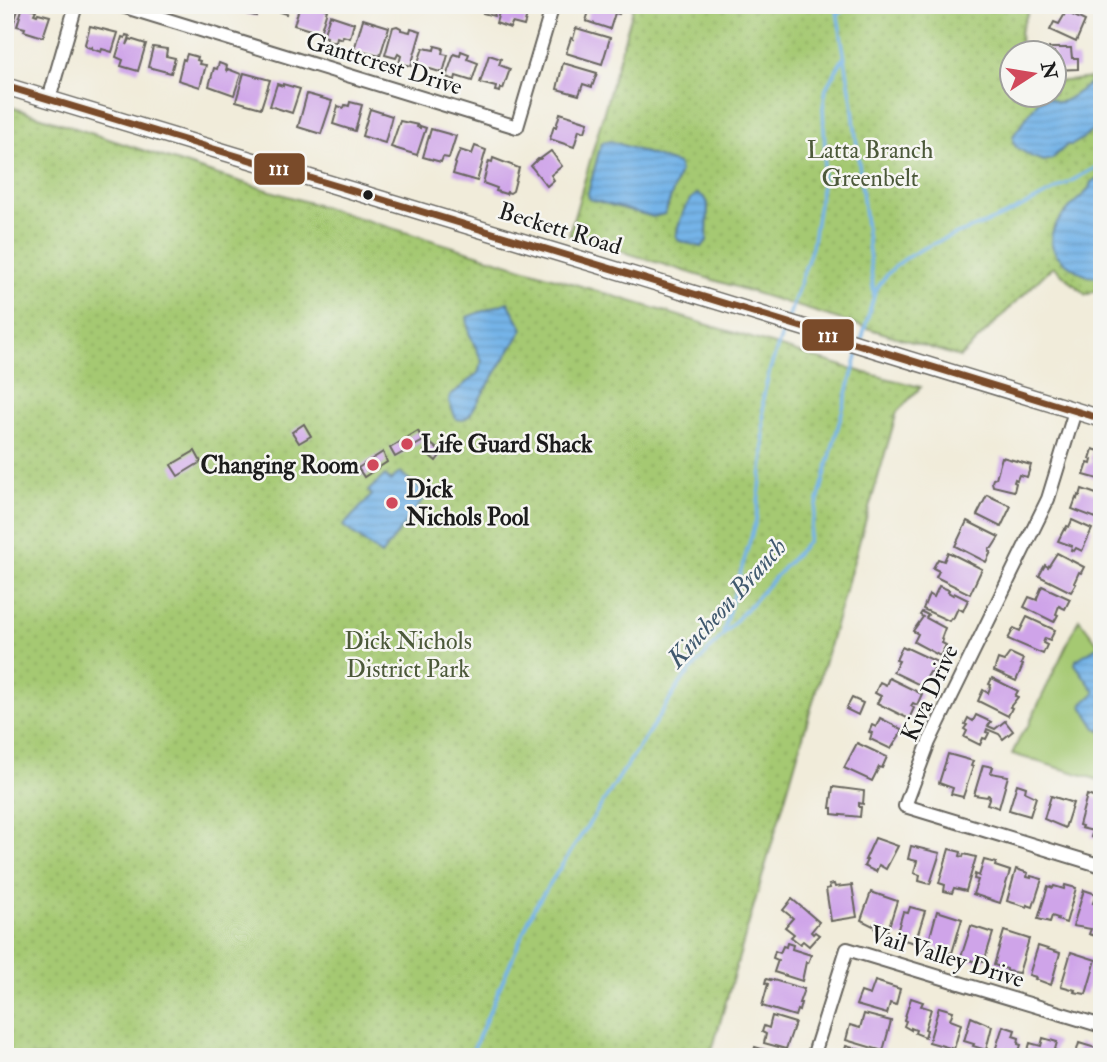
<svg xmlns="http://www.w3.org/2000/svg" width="1107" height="1062" font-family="'IM FELL Double Pica',serif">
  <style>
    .green { fill: #a5c972; stroke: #607247; stroke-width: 2 }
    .park { fill: url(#park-dots); stroke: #607247; stroke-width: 2 }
    .water { fill: url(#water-rules); stroke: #486882; stroke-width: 2 }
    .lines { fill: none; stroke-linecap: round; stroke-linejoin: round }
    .stream { stroke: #75b4e8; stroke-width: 3.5 }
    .building { fill: #cfa4e9 }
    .minor-casing { stroke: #67655e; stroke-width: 16 }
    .tertiary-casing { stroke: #67655e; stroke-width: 19 }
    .minor { stroke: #fff; stroke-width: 12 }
    .tertiary { stroke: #fff; stroke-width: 16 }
    .bus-1-casing { stroke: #f6f6f2; stroke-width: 12 }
    .bus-1 { stroke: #7a4b2a; stroke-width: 7 }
    .bus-dot { fill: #1c1c1c; stroke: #f6f6f2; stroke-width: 2.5 }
    .poi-dot { fill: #d1495b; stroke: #f6f6f2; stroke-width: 2.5 }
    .labels { text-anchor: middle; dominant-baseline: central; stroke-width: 5; stroke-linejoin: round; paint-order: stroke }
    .street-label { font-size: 24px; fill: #1c1c1c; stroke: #f6f6f2 }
    .park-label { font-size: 24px; fill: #4c593a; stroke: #f6f6f2 }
    .poi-label { font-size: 24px; font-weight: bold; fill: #1c1c1c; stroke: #f6f6f2; text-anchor: start }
    .water-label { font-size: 26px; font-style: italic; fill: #40596e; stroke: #f6f6f2 }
    .line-badge { stroke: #f6f6f2; stroke-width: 2.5 }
    .badge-label { font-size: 19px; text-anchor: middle; font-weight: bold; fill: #fff }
  </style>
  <defs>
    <pattern id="park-dots" width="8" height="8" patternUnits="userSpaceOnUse" patternTransform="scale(1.75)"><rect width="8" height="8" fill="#a5c972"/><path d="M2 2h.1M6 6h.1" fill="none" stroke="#8dac62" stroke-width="1.8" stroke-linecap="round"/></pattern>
    <pattern id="water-rules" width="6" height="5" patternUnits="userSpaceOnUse" patternTransform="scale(1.75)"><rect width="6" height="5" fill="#75b4e8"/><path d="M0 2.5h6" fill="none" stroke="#659ac6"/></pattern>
  </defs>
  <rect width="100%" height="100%" fill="#f6f6f2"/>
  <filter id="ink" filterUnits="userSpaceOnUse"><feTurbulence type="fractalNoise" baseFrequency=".0143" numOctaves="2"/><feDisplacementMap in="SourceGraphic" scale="14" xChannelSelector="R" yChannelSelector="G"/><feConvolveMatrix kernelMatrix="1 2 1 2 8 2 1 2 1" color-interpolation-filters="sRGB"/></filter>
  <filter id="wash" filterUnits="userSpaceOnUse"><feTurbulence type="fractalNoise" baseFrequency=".00686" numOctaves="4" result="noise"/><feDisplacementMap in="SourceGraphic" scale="28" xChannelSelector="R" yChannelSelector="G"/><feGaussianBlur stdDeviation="1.57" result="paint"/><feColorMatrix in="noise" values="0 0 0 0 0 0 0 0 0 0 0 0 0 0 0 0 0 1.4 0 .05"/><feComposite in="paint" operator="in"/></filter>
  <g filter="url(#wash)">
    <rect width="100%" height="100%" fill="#f1ecda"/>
    <!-- green -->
    <path class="green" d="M1079 619 1102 649V781L1012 754 1022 733 1028 726Z"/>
    <!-- park -->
    <g class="park">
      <path d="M634 5H1031L1020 32 1021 52H1012V94H1054L1055 82 1102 77V288L1086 295 1053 266 960 357 569 235Z"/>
      <path d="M5 105 212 173 862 372 921 387 897 412 710 1057H5Z"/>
    </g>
    <!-- water -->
    <g class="water">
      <path d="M1098 80 1102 82V121L1096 128 1082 139 1072 145H1067L1052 159 1044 161 1032 157 1016 147 1013 142V136L1039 100 1048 97C1050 98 1055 102 1058 102 1067 104 1086 83 1098 80Z"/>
      <path d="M611 141 678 164 680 171 665 214 653 217 589 199 588 193 601 144 603 142Z"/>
      <path d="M1102 175V277C1086 278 1080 273 1067 264 1037 242 1055 223 1075 202 1083 195 1089 192 1091 182Z"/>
      <path d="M697 194C703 195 706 198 708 204L707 241 702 247 679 241 676 236C679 222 685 201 697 194Z"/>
      <path d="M508 302 523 329 469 416 463 420 456 419 449 401 450 396 478 373 482 361 469 333 467 317Z"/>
      <path d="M400 472 427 495 381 555 343 526 372 495 368 491 385 475 390 481Z"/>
      <path d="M1097 647H1099L1102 649V730L1100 731 1096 728 1082 706C1084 700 1092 698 1095 692L1075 664 1076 660Z"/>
    </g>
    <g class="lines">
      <!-- stream -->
      <g class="stream">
        <path d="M836 5 852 101 874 296 861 342"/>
        <path d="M838 15 850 5"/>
        <path d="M874 295C895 246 961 236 1005 215 1038 200 1070 182 1102 164"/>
        <path d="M788 319 812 247 822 184 825 149 823 108 826 88 844 57"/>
        <path d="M723 632 756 520 764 454 763 398 770 369 785 326"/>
        <path d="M470 1057 534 908 684 678 807 542 859 349"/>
      </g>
    </g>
    <g id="blocks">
      <!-- building -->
      <g class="building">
        <path d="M5 5 19 7 13 25 5 22Z"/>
        <path d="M234 5H259L256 16 232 11Z"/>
        <path d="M264 5H289L286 14 264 7Z"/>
        <path d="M300 5H309L319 8 321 7 327 10 320 33 294 25Z"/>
        <path d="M470 5H497L494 16 483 13 484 10 471 8Z"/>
        <path d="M501 5H530L524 26 512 23 510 28 496 23Z"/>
        <path d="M591 5H622V9L619 14 615 13 610 29 586 21Z"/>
        <path d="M23 6 36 10 34 14 37 15 38 13 50 16 43 37 24 31 25 28 17 26Z"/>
        <path d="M1066 12 1085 21 1076 42 1050 30 1054 22 1059 24Z"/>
        <path d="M330 15 354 23 350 38 343 36 342 39 337 37 336 42 326 40 327 37 323 36Z"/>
        <path d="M363 19 389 27 380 56 354 50Z"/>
        <path d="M90 26 118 33 112 52 102 49 101 52 92 49V47L90 48 87 47 85 44Z"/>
        <path d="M397 26 401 28V30L410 32 411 28 421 31 411 66 399 63 401 56 398 54 396 58 385 55 393 27Z"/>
        <path d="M576 28 610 38 602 64 566 53 571 38 573 39Z"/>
        <path d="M126 35 130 36 127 45 130 39 146 44 138 71 121 66 123 60 116 57 122 37 125 38Z"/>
        <path d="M435 46 443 48 442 54 448 55 443 73 417 65 423 48 434 50Z"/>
        <path d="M153 47 167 49 166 56 175 58 171 73 148 67Z"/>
        <path d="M1049 48H1071L1072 58H1078V69L1054 70V52H1049Z"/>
        <path d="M461 51 469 54 467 59 478 63 472 81 456 76 455 80 446 77 454 54 460 56Z"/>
        <path d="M187 54 198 57 197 60 200 61 199 64 206 65 200 87 178 80 183 59 185 60Z"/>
        <path d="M489 55 501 59 499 65 510 69 503 89 501 88 500 92 495 91 496 87 480 83Z"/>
        <path d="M219 63 227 66 226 70 227 71 228 69 241 74 234 95 209 86 214 68 217 69Z"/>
        <path d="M563 63 597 73 592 87 583 84 579 95 557 89Z"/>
        <path d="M244 73 270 80 261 108 236 101Z"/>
        <path d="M277 84 283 86V84L300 89 292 113 270 106Z"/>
        <path d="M307 94 332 101 321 134 298 127Z"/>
        <path d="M350 102 362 105 355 131 333 124 338 106 344 108 345 105 349 106Z"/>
        <path d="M370 109 392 116 385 143 362 136Z"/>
        <path d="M560 113 588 122 585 132 579 130 574 147 550 139 554 126 556 127Z"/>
        <path d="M400 121 418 125 417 127 420 128V126L426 128 417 155 391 147Z"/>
        <path d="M431 129 456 136 449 158 443 157 441 162 423 157Z"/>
        <path d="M475 146 486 150 477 181 453 174 456 164 455 163 460 150 472 154Z"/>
        <path d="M551 151 562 166 551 175 554 180 547 186 531 166 538 159H540Z"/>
        <path d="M493 158 519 168 513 191 510 193 507 192 506 194 496 191 497 188 483 183 489 161 492 162Z"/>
        <path d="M304 424 311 436 299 443 292 432Z"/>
        <path d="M418 431 423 441 395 457 390 448Z"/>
        <path d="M430 443 442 453 436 461 424 451Z"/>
        <path d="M1093 449 1102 452V480L1084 475 1088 463 1091 464 1092 460 1090 459Z"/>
        <path d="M195 451 201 462 178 476 171 465Z"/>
        <path d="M383 452 387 462 364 477 358 468Z"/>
        <path d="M1002 457 1031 465 1027 477 1019 475 1017 480 1015 479 1014 482 1016 483 1014 491 993 486 992 482 993 479 996 478Z"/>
        <path d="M1082 489 1102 496V502L1096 518 1072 509 1076 498 1077 499 1078 495 1080 496Z"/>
        <path d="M987 495 1011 506 1001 527 977 515Z"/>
        <path d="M1072 520 1092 529 1082 551 1076 548 1074 551 1071 550 1072 546 1058 541 1064 529 1065 530 1067 526 1069 527Z"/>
        <path d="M967 521 999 537 992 548H990L989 551 991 552 986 562 955 546Z"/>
        <path d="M948 552 982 569 970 594 936 577 939 571 933 568 938 559 944 561Z"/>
        <path d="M1057 553 1084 567 1081 573 1079 572 1074 583 1076 584 1071 592 1039 576 1045 565 1048 567Z"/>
        <path d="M939 586 949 590 948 592 953 595 954 593 968 600 963 611 958 608 953 619 951 618 949 621 923 609 929 594 934 597Z"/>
        <path d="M1042 586 1070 599 1065 609 1059 606 1056 614 1058 615 1054 622 1024 607 1029 597 1037 600V598Z"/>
        <path d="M922 612 928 615 926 618 945 628 941 639 943 640 942 643 946 645 940 656 914 642 918 634 913 631 923 617 920 615Z"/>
        <path d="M1027 617 1055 630 1050 640 1045 638 1043 643 1047 645 1043 654 1008 639 1014 628 1020 631Z"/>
        <path d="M902 647 906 649 907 648 937 662 932 673 930 672 922 686 893 672 899 661 896 660Z"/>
        <path d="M1010 653 1023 659 1021 664 1023 665 1016 681 994 671 998 659 1004 661Z"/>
        <path d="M889 678 922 694 917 705 913 703 911 706 914 708 909 719 877 703 881 696 875 693 880 682 886 685Z"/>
        <path d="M992 678 1018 691 1015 696 1018 697 1010 707 1012 708 1008 716 978 701 983 690 988 693 991 685 989 684Z"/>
        <path d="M852 698 863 703 858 715 846 709Z"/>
        <path d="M976 715 991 722 988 726 995 729 1005 721 1013 731 1003 739 999 734 987 729 986 732 989 733 986 739 983 738 980 745 964 737 967 731 964 729 967 725 965 724 968 718 973 721Z"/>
        <path d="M880 718 903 730 891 749 870 739 872 733 869 732 872 725 876 727Z"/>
        <path d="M857 743 887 757 882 768 879 767 872 781 844 768Z"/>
        <path d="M948 754 973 761 971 766 973 767 963 797 951 794 953 788 939 783Z"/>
        <path d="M983 765 993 767 991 773 1008 776 999 808 987 804 990 796 988 795 987 797 974 795Z"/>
        <path d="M1017 784 1026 787 1025 792 1036 797 1030 816 1009 810Z"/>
        <path d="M833 787 864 791 863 804 859 803V807H861L860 817 832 814V808H830Z"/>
        <path d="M1087 795 1102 800V840L1091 837 1093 831 1081 828 1082 826 1079 825Z"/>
        <path d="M1051 796 1073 803 1065 828 1044 819Z"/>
        <path d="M875 838 898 846 886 869 879 865 876 872 864 866 867 860H865Z"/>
        <path d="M911 846 940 853 930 884 919 881 920 875 914 873 917 861 908 859Z"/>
        <path d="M949 849 961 852 960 856 963 857 964 854 976 857 966 891 954 888 952 893 944 891 945 885 939 883Z"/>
        <path d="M984 860 996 863 995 866 1010 871 1000 903 973 894 978 880 974 879 975 874 979 876Z"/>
        <path d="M1016 869 1028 873 1027 877 1031 878V876L1042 879 1033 907 1027 905V907L1007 901Z"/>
        <path d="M834 884 835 887 852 885 857 917 831 921 826 889 830 888 829 885Z"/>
        <path d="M1065 885 1076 888 1066 923 1057 920 1058 918 1052 916 1050 922 1038 919 1048 886 1053 888 1054 886 1064 889Z"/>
        <path d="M1084 890 1096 894 1093 903 1102 906V929L1099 937 1089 934 1091 929 1073 926Z"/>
        <path d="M871 892 897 901 887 933 875 929 877 925 874 924 873 926 861 920Z"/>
        <path d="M792 899 819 922 811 932 813 934 815 932 819 935 809 946 803 941 800 944 791 937 794 934 785 927 793 918 783 910Z"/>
        <path d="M910 907 925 911 915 943 904 940 905 936 902 935 901 937 896 936 903 912 908 913Z"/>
        <path d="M937 911 962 919 952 953 941 951V950L936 948 937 947 928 944Z"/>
        <path d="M971 926 993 933 984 962 977 960 976 962 961 957Z"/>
        <path d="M1004 931 1029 939 1019 973 1007 971V969L994 965Z"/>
        <path d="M787 943 793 945 792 949 811 955 808 963 806 962 802 981 774 972 778 960 773 958 775 951 780 953 783 946 786 947Z"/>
        <path d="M1038 946 1060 953 1051 985 1035 979 1036 977 1029 975Z"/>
        <path d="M1071 952 1096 960 1086 994 1074 992 1075 990 1061 986Z"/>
        <path d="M766 979 770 980V979L804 989 799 1003H801L799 1011 797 1010 795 1016 762 1006 768 984 765 983Z"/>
        <path d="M875 981 900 989 896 1005 890 1003 887 1014 856 1005 861 992 870 995Z"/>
        <path d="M911 998 923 1002 921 1006 931 1009 925 1029 927 1030 925 1037 915 1033 916 1030 911 1028V1030L904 1026 906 1021 904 1020Z"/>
        <path d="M939 1007 953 1011 950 1020 961 1024 954 1049 929 1042Z"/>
        <path d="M864 1014 891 1021 883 1051 846 1040 850 1025 860 1028Z"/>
        <path d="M772 1016 795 1023 786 1049 764 1043 766 1034 762 1032 764 1026 769 1028Z"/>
        <path d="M971 1017 992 1026 986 1050 973 1046 974 1044 964 1041Z"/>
        <path d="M1003 1026 1015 1030 1013 1036 1019 1038 1018 1044 1021 1045 1017 1057H993Z"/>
        <path d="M1043 1038 1057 1042 1053 1057H1026L1030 1043 1041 1046Z"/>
        <path d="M1079 1043 1102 1050V1057H1075Z"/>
        <path d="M846 1046 875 1054 874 1057H843Z"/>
        <path d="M755 1047 785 1056V1057H752Z"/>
      </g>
    </g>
  </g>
  <g filter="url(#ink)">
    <use href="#blocks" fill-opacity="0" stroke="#67655e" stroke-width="2"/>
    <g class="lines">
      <!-- minor casing -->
      <g class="minor-casing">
        <g id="minor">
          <path d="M119 5 517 127 553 5"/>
          <path d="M49 99 76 5"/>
          <path d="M1075 411 1048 499 929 742 905 806 1102 866"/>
          <path d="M813 1057 847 949 1102 1026"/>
        </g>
      </g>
      <!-- tertiary casing -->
      <g class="tertiary-casing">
        <path id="tertiary" d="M5 86 642 278 1102 419"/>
      </g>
      <!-- minor -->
      <use href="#minor" class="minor"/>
      <!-- tertiary -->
      <use href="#tertiary" class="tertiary"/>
      <!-- bus-1 casing -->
      <g class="bus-1-casing">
        <path id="bus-1" d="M5 86 642 278 1102 419"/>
      </g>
      <!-- bus-1 -->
      <use href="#bus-1" class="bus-1"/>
    </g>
  </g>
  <!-- markers -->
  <circle class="bus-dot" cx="368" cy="195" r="6"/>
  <g class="poi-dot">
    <circle cx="407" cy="444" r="7"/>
    <circle cx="373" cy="465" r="7"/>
    <circle cx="392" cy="503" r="7"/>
  </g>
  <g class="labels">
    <!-- street labels -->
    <g class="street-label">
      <text transform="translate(384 64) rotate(17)">Ganttcrest Drive</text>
      <text transform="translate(560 229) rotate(17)">Beckett Road</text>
      <text transform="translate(930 693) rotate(-65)">Kiva Drive</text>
      <text transform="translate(947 957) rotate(17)">Vail Valley Drive</text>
    </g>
    <!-- park labels -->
    <g class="park-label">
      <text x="870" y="150">Latta Branch<tspan x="870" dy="28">Greenbelt</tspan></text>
      <text x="408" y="641">Dick Nichols<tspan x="408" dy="28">District Park</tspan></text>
    </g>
    <!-- poi labels -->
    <g class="poi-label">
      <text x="421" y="444">Life Guard Shack</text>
      <text x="359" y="465" text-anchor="end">Changing Room</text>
      <text x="406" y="489">Dick<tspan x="406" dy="28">Nichols Pool</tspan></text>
    </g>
    <!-- water labels -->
    <g class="water-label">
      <text transform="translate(727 603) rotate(-48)">Kincheon Branch</text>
    </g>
  </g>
  <g class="line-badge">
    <rect x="253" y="152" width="53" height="34" rx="7" fill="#7a4b2a"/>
    <rect x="801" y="318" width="54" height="34" rx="7" fill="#7a4b2a"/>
  </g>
  <g class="badge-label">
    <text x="279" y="175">111</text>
    <text x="828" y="342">111</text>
  </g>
  <!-- margin -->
  <rect width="1107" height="1062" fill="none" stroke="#f6f6f2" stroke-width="28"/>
  <!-- north arrow -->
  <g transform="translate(1033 74) rotate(78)"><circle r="33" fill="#f6f6f2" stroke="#9f9f9c" stroke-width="2"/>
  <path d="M0-5L12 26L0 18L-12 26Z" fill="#d1495b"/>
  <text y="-10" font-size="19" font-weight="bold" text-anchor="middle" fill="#1c1c1c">N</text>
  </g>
</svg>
